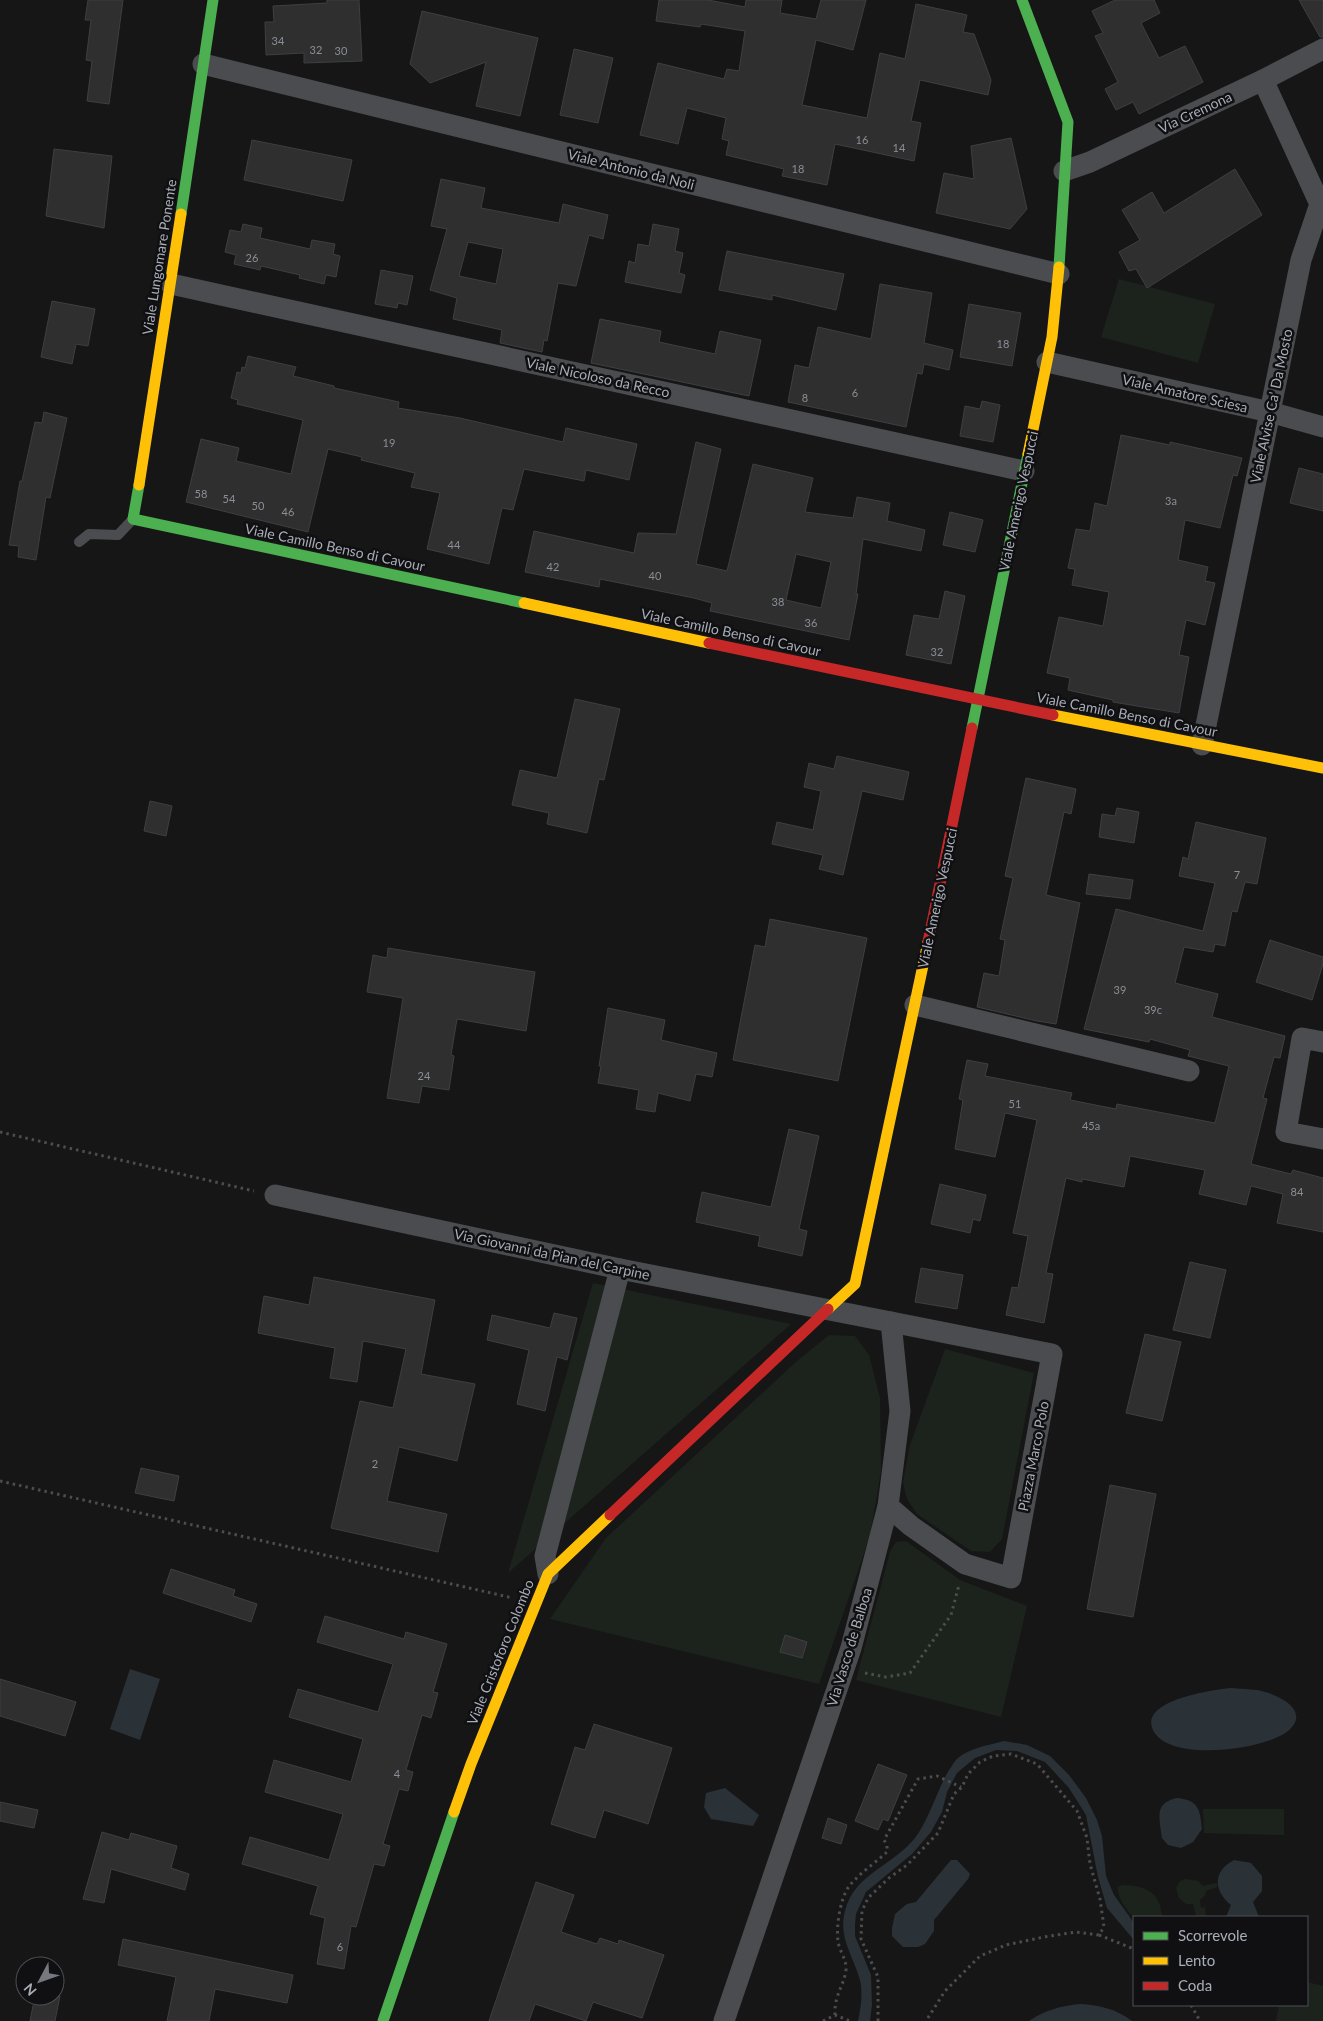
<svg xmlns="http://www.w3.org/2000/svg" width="1323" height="2021" font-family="Lato,sans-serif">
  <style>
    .green { fill: #1c231d }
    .water { fill: #2a3238 }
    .building { fill: #2f2f30; stroke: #3e3f42; fill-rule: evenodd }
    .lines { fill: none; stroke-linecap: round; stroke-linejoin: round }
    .path { stroke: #4c4d51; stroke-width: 3; stroke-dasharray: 2.5 4; stroke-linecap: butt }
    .lane { stroke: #4a4c4f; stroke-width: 10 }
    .street { stroke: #4a4c4f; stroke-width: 21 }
    .fast { stroke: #4caf50; stroke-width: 11 }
    .slow { stroke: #ffc107; stroke-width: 11 }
    .jam { stroke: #c62828; stroke-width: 11 }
    .labels { text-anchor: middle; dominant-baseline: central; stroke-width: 5; stroke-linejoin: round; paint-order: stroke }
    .number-label { font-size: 11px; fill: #8a8e95 }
    .street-label { font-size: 14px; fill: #a8adb7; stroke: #101012 }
  </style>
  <rect width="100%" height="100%" fill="#161616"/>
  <!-- green -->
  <g class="green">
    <path d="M1119 279 1215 304 1198 363 1101 337Z"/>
    <path d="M593 1283 791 1324 508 1573Z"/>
    <path d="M829 1335 855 1336 869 1355 880 1398 881 1471 870 1536 819 1684 550 1619 606 1538 797 1361Z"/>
    <path d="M945 1349 1034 1373 1002 1539 990 1552 971 1551 917 1514 907 1499 903 1482 910 1445Z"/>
    <path d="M906 1541 960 1580 1027 1606 1001 1717 856 1680 890 1552 896 1542Z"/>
    <path d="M1203 1809H1284V1835L1204 1833Z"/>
    <path d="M1186 1879 1198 1881 1203 1886 1217 1883V1887L1206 1891 1205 1895 1200 1900 1201 1908 1205 1907 1206 1917H1196L1193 1904H1186L1179 1898 1176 1888 1180 1881Z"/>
    <path d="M1122 1885C1146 1886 1160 1891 1162 1917H1134V1919C1127 1909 1117 1899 1118 1887Z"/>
    <path d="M1307 1982 1323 1986V2021H1276L1279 2005H1307Z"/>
  </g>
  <!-- water -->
  <g class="water">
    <path d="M130 1669 160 1679 140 1740 110 1729Z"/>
    <path d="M1230 1688C1239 1689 1248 1689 1257 1690 1275 1693 1313 1710 1288 1731 1265 1750 1168 1763 1153 1730 1139 1700 1213 1690 1230 1688Z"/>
    <path d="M1004 1741 1027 1745 1050 1756 1069 1775 1086 1798 1097 1820 1102 1836 1106 1876 1114 1895 1134 1923V1940L1107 1908 1098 1877 1086 1815 1069 1788 1045 1762 1017 1751 996 1750 975 1758 957 1773 947 1792 942 1812 931 1832 912 1854 866 1892 856 1914 855 1924V1936L871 1975 872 2005 870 2021H858C861 2007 863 1993 860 1980 853 1955 838 1938 845 1911 854 1874 894 1865 915 1838 930 1818 936 1792 949 1770 952 1767 954 1761 958 1758 970 1748 989 1745 1004 1741Z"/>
    <path d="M725 1788 759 1815 753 1826 711 1819 704 1807 706 1793Z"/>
    <path d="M1177 1798C1199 1800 1200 1810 1202 1829L1193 1842 1181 1848 1168 1845 1162 1838C1160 1819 1153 1803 1177 1798Z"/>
    <path d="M951 1860H957L970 1874 968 1879 934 1920V1931L925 1944 918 1947H903L892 1936V1928L895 1914 907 1904 916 1902Z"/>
    <path d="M1234 1860 1251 1863 1262 1876V1891L1253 1902 1259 1917H1226L1231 1905C1213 1890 1213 1871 1234 1860Z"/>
    <path d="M1080 2004C1100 2005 1116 2009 1132 2021H1029C1045 2010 1061 2006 1080 2004Z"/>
  </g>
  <!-- building -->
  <g class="building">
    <path d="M88 0H123L109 104 87 101 92 61 86 60 91 20H85Z"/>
    <path d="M327 0H359L362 61 304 63V53L266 55 265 22H274L273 6 327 3Z"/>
    <path d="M659 0H708L745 7 746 0H782L780 13 816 19 821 0H866L853 50 816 40 802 105 867 118 880 53 905 59 916 4 967 15 963 32 974 34 991 80 988 95 920 80 911 121 921 123 914 161 835 144 827 185 782 176 784 169 726 155 729 141 722 139 726 118 687 108 678 144 640 135 658 63 724 79 727 69 739 71 745 31 701 24 700 27 656 21Z"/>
    <path d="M1115 0H1154L1160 13 1141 23 1159 58 1185 46 1203 82 1139 114 1133 102 1116 110 1105 89 1118 82 1095 36 1103 33 1092 11Z"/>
    <path d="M1299 0H1323V37H1320Z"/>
    <path d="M422 11 538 38 520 116 476 106 486 62 430 83 410 64Z"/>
    <path d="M574 49 613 58 598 123 560 115Z"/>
    <path d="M1011 138 1027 209 1010 229 936 213 944 173 974 179 971 146Z"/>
    <path d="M252 140 352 160 343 201 244 180Z"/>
    <path d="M54 149 112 156 104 228 46 216Z"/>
    <path d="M1235 169 1262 215 1147 288 1136 269 1129 271 1119 252 1140 240 1122 210 1152 192 1164 213Z"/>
    <path d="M441 179 485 188 481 208 559 223 563 204 608 215 603 239 589 235 576 286 558 283 547 341 544 340 542 352 500 343 502 330 453 319 457 298 430 290 447 229 431 226ZM468 242 503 249 496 284 459 276Z"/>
    <path d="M243 224 262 228 260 238 310 249 312 240 335 244 333 254 340 256 336 277 326 275 324 284 299 278 300 275 261 266 260 270 234 264 236 255 225 252 230 230 241 232Z"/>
    <path d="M653 224 679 229 675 251 683 253 679 273 685 275 681 293 625 282 629 261 635 263 638 244 649 246Z"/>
    <path d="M727 251 844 274 836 310 772 295V300L719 290Z"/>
    <path d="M381 270 413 276 407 305 398 303 397 308 375 304Z"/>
    <path d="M880 284 932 293 924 343 953 350 949 370 924 364 922 374 917 373 906 427 788 402 795 365 809 368 818 327 871 339Z"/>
    <path d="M52 301 95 309 88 346 76 344 72 364 41 357Z"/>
    <path d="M969 304 1021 313 1012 366 960 357Z"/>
    <path d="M600 319 661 331 659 342 715 354 720 331 761 340 749 396 591 363Z"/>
    <path d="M248 356 296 367 293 376 334 386V388L399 402 398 408 460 418 563 442 566 428 637 444 629 480 586 470 584 481 524 469 513 510 502 508 489 564 427 549 440 493 411 487 415 473 361 460 362 457 328 449 308 532 186 502 201 439 239 448 236 461 291 474 303 420 237 404 238 400 231 398 237 372 241 373 242 367 245 368Z"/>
    <path d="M982 401 1000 405 993 442 960 436 965 406 980 409Z"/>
    <path d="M44 412 67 418 50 498 46 497 36 560 18 557 19 546 9 545 20 481H22L35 422 42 423Z"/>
    <path d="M1121 435 1170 445V442L1242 458 1237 476 1233 475 1220 528 1185 520 1178 560 1208 567 1205 581 1215 583 1205 625 1186 620 1179 655 1189 657 1179 713 1113 702V700L1068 690 1070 678 1047 673 1059 617 1103 626 1109 592 1072 585 1075 569 1068 568 1076 529 1090 531 1095 503 1107 506Z"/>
    <path d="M696 442 721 449 696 564 727 571 753 464 813 478 805 512 853 518 857 497 890 503 887 521 925 530 921 551 863 539 856 594H858L849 640 710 611 712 603 694 598 600 579 599 587 525 572 534 531 634 553 638 533 676 534ZM796 554 831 562 821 608 786 600Z"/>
    <path d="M1299 468 1323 474V511L1290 503Z"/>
    <path d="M950 512 983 520 975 552 943 545Z"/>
    <path d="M945 591 965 596 951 664 906 655 914 615 939 619Z"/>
    <path d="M575 699 620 709 604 780 599 779 587 833 547 824 549 813 512 805 520 770 557 778Z"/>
    <path d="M837 756 909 772 903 800 862 791 843 875 819 869 823 855 772 844 777 822 813 830 821 791 804 787 809 763 834 769Z"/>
    <path d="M1026 778 1076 789 1071 814 1064 812 1046 895 1080 903 1056 1024 1037 1021 977 1007 984 973 999 976 1005 940 1000 939 1013 878 1005 876Z"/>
    <path d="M150 801 172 806 166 836 144 831Z"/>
    <path d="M1117 808 1139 812 1134 843 1099 837 1102 814 1115 816Z"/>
    <path d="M1196 822 1266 838 1257 884 1245 882 1237 912 1232 911 1225 946 1215 944 1213 952 1184 947 1175 983 1218 994 1212 1017 1285 1036 1280 1058 1274 1057 1263 1098 1267 1099 1251 1164 1291 1174 1293 1170 1323 1178V1232L1277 1223 1283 1194 1251 1186 1246 1205 1199 1194 1205 1170 1130 1156 1124 1187 1082 1179V1182L1066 1178 1046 1273 1053 1274 1044 1323 1006 1315 1012 1287 1018 1288 1028 1236 1013 1233 1037 1120 1005 1113 995 1157 955 1149 963 1100 959 1099 967 1060 988 1064 985 1076 1072 1093 1070 1100 1116 1109 1117 1104 1215 1123 1229 1066 1188 1056 1190 1050 1150 1039 1149 1042 1084 1029 1116 909 1203 931 1215 883 1179 876 1183 857 1188 859Z"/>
    <path d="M1089 874 1133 880 1130 899 1086 894Z"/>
    <path d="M770 919 867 938 838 1081 733 1060 755 945 765 947Z"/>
    <path d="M1270 940 1323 957V964L1312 1000 1256 982Z"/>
    <path d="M388 948 535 972 526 1031 457 1019 451 1055 454 1056 449 1090 422 1086 419 1103 387 1098 403 998 367 992 373 955 387 958Z"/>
    <path d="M608 1008 665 1020 661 1040 717 1053 712 1077 696 1074 690 1101 658 1093 655 1112 636 1109 639 1090 598 1083 601 1066H599Z"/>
    <path d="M789 1129 819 1136 799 1229 807 1231 802 1256 758 1246 760 1236 696 1222 702 1192 771 1207Z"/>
    <path d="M940 1184 986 1195 980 1221 973 1219 970 1233 931 1224Z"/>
    <path d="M1190 1262 1226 1270 1210 1338 1173 1330Z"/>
    <path d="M921 1268 963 1275 957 1309 915 1302Z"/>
    <path d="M314 1277 435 1300 421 1374 475 1384 457 1461 399 1447 387 1501 447 1514 438 1552 331 1528 360 1401 393 1408 406 1349 363 1341 357 1382 330 1378 335 1348 258 1333 264 1296 309 1305Z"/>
    <path d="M554 1313 577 1318 567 1360 557 1357 545 1411 517 1404 529 1350 487 1340 492 1315 550 1328Z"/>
    <path d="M1145 1334 1181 1342 1162 1421 1126 1413Z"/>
    <path d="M141 1468 179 1476 174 1501 135 1493Z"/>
    <path d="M1110 1485 1156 1494 1133 1617 1087 1609Z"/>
    <path d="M171 1569 235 1590 233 1596 257 1604 251 1622 163 1593Z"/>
    <path d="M325 1616 404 1639 406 1632 447 1644 433 1692 438 1693 431 1718 422 1715 406 1770 413 1772 408 1791 399 1789 383 1844 390 1846 384 1866 374 1864 356 1927 351 1926 344 1969 317 1964 325 1918 310 1914 318 1886 242 1864 250 1837 329 1860 343 1814 265 1792 274 1760 351 1782 363 1739 289 1717 298 1689 378 1712 393 1664 317 1642Z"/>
    <path d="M785 1635 807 1642 802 1658 780 1652Z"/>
    <path d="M0 1679 76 1702 65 1736 0 1716Z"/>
    <path d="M594 1724 672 1748 648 1824 604 1810 595 1838 551 1824 575 1747 585 1750Z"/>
    <path d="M878 1764 907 1775 888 1821 883 1819 878 1830 855 1821Z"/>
    <path d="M0 1802 38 1810 34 1828 0 1821Z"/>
    <path d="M828 1818 847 1825 841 1844 822 1838Z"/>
    <path d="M102 1832 129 1840 131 1833 177 1846 171 1868 189 1874 185 1890 111 1869 104 1903 83 1899Z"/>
    <path d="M536 1882 574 1895 561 1932 597 1944 600 1938 618 1944 619 1940 664 1955 642 2018 593 2002 586 2021 535 2004 529 2021H489Z"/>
    <path d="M123 1939 293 1975 287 2003 215 1989 209 2021H167L176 1977 118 1965Z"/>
    <path d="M35 1996H60L55 2021H30Z"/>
  </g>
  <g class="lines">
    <!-- path -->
    <g class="path">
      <path d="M0 1132 254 1191"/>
      <path d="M0 1481 513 1598"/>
      <path d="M865 1673 886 1677 910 1673 951 1615 959 1585"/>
      <path d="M1099 1935 1134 1949"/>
      <path d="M1191 2005 1200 2021"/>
      <path d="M835 2015C834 1995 844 1986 846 1970 847 1959 839 1951 838 1941 836 1927 840 1897 850 1885 860 1873 875 1863 887 1852V1845L884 1840 918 1779 937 1776 961 1787"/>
      <path d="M823 2021 835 2015 850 2021"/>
      <path d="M878 2021V1977L861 1939 862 1911 868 1898 889 1878 907 1865 938 1833 954 1794 962 1787 968 1774 980 1762 993 1756 1011 1754 1037 1764 1077 1811 1087 1838 1090 1864 1100 1899 1104 1927 1099 1935 1076 1932 1044 1937 1006 1945 980 1956 945 1991 926 2021"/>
    </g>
    <!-- lane -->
    <path class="lane" d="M79 542 89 534 118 535 133 519"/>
    <!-- street -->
    <g class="street">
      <path d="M203 64 1059 274"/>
      <path d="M1064 171 1090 162 1263 80 1323 49"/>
      <path d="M171 284 1024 471"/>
      <path d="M1047 362 1270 412 1323 427"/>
      <path d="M1202 745 1301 260 1320 204 1263 80"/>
      <path d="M915 1005 1189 1071"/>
      <path d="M1323 1042 1302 1038 1286 1132 1323 1139"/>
      <path d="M275 1195 620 1269 891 1322 900 1411 888 1506 851 1648 724 2021"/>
      <path d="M888 1506 911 1526 965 1564 1011 1578 1052 1354 891 1322"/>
      <path d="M548 1574 545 1556 620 1269"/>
    </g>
    <!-- fast -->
    <g class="fast">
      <path d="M1022 0 1068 122 1059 267"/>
      <path d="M181 214 213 0"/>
      <path d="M139 485 133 519 524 603"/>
      <path d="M972 728 1028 454"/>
      <path d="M383 2021 454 1812"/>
    </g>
    <!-- slow -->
    <g class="slow">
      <path d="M1028 454 1052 337 1059 267"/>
      <path d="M139 485 181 214"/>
      <path d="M524 603 709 643"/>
      <path d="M1053 715 1323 768"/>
      <path d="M828 1309 855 1284 928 942"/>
      <path d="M454 1812 471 1764 548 1574 610 1515"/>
    </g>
    <!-- jam -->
    <g class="jam">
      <path d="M709 643 1053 715"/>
      <path d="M928 942 972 728"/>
      <path d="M610 1515 828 1309"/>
    </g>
  </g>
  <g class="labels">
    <!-- number labels -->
    <g class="number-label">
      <text x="278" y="40">34</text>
      <text x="316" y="49">32</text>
      <text x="341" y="50">30</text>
      <text x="862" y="139">16</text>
      <text x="899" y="147">14</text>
      <text x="798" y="168">18</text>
      <text x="252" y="257">26</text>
      <text x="1003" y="343">18</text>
      <text x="855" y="392">6</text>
      <text x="805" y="397">8</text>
      <text x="389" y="442">19</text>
      <text x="201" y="493">58</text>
      <text x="229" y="498">54</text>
      <text x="1171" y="500">3a</text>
      <text x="258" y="505">50</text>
      <text x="288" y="511">46</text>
      <text x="454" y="544">44</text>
      <text x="553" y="566">42</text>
      <text x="655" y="575">40</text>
      <text x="778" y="601">38</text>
      <text x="811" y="622">36</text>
      <text x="937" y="651">32</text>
      <text x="1237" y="874">7</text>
      <text x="1120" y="989">39</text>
      <text x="1153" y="1009">39c</text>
      <text x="424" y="1075">24</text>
      <text x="1015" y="1103">51</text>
      <text x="1091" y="1125">45a</text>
      <text x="1297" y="1191">84</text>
      <text x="375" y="1463">2</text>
      <text x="397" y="1773">4</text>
      <text x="340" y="1946">6</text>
    </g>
    <!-- street labels -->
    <g class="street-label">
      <text transform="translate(1195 112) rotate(-25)">Via Cremona</text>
      <text transform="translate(631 169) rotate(14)">Viale Antonio da Noli</text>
      <text transform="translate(159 257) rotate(-81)">Viale Lungomare Ponente</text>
      <text transform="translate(598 377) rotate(12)">Viale Nicoloso da Recco</text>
      <text transform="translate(1185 393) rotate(13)">Viale Amatore Sciesa</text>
      <text transform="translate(1271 406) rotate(-78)">Viale Alvise Ca' Da Mosto</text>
      <text transform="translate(1018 501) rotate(-78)">Viale Amerigo Vespucci</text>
      <text transform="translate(335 547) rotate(12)">Viale Camillo Benso di Cavour</text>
      <text transform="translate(731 632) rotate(12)">Viale Camillo Benso di Cavour</text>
      <text transform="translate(1127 714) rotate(11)">Viale Camillo Benso di Cavour</text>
      <text transform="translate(937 898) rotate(-78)">Viale Amerigo Vespucci</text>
      <text transform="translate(552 1254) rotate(12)">Via Giovanni da Pian del Carpine</text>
      <text transform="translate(1033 1456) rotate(-79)">Piazza Marco Polo</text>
      <text transform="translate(849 1647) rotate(-73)">Via Vasco de Balboa</text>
      <text transform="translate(500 1652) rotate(-68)">Viale Cristoforo Colombo</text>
    </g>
  </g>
  <!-- legend -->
  <rect x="1133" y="1916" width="175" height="90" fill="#101012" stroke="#4d4f54"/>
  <rect x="1143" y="1932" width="25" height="8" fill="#4caf50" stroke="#4d4f54"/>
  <text x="1178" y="1941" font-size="15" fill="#a8adb7">Scorrevole</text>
  <rect x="1143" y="1957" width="25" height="8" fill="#ffc107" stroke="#4d4f54"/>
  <text x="1178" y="1966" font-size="15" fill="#a8adb7">Lento</text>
  <rect x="1143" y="1982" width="25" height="8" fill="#c62828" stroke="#4d4f54"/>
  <text x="1178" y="1991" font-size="15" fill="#a8adb7">Coda</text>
  <!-- north arrow -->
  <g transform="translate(40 1981) rotate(229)"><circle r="24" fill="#101012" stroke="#4d4f54"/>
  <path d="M0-4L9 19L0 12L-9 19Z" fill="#75787f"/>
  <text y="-8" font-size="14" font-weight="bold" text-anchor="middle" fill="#a8adb7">N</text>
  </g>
</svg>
